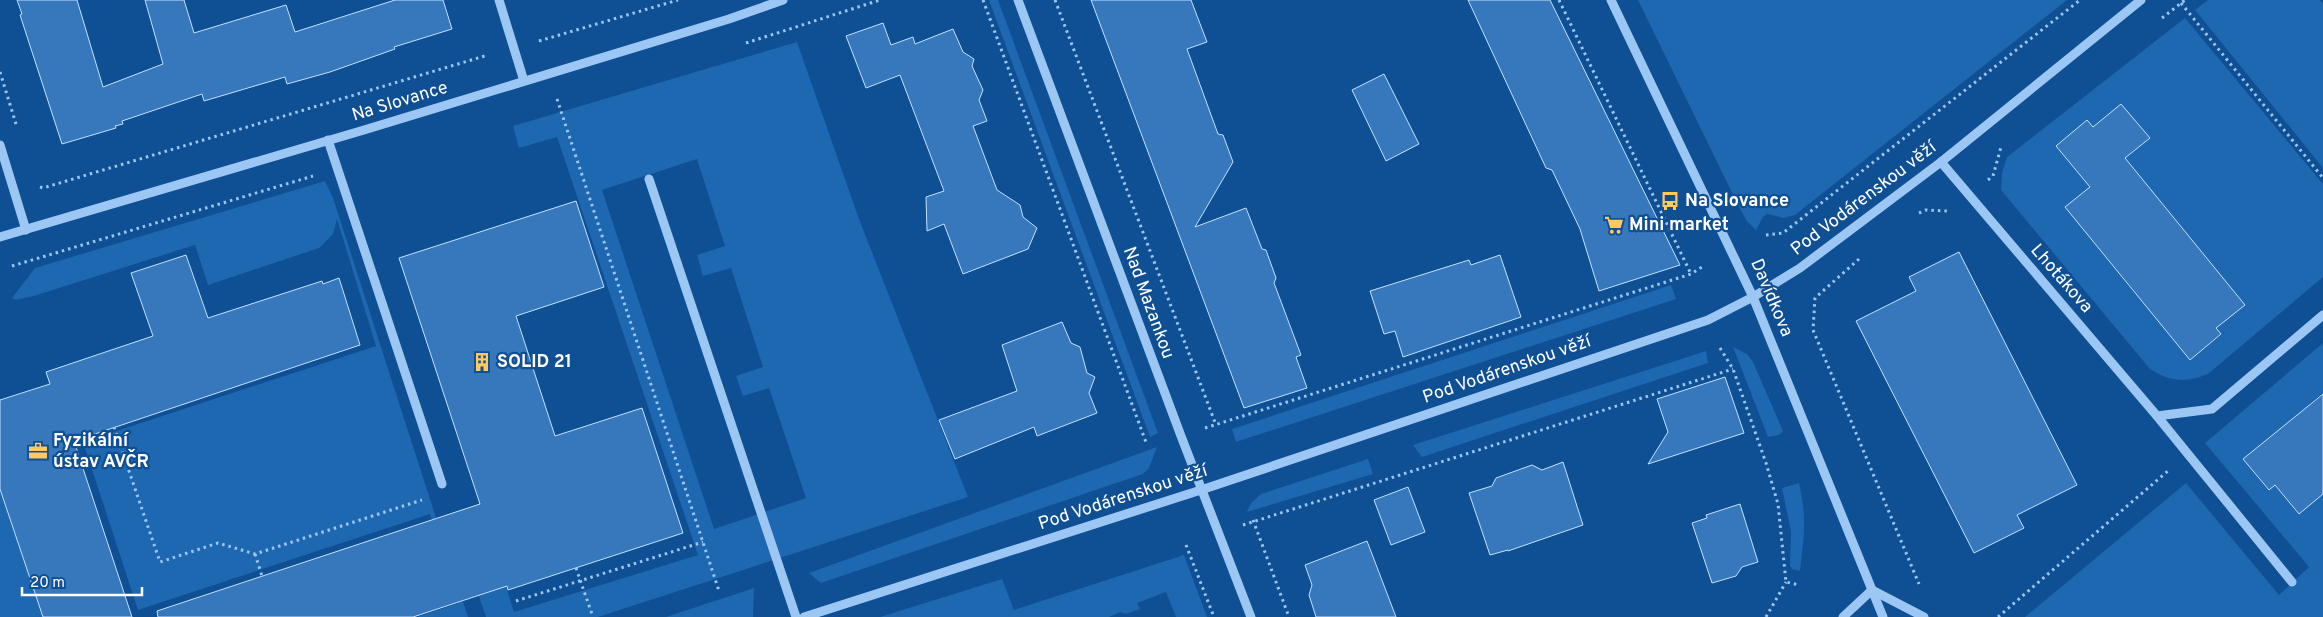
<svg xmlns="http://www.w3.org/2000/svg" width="2323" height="617" font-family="Overpass,sans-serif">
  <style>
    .green { fill: #1e67b1; fill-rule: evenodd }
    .building { fill: #3778bc; stroke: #c3e1fe }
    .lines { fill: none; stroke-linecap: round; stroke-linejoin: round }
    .path { stroke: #9cc7f4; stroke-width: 3; stroke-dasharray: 2.5 4; stroke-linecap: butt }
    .minor { stroke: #9cc7f4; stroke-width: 9 }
    .labels { text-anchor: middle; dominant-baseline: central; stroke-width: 4.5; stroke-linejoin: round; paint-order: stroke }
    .street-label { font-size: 18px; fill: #fff; stroke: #0f4f93 }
    .poi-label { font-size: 18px; font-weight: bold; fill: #fff; stroke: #0f4f93; text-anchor: start }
  </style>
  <rect width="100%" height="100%" fill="#0f4f93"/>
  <!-- green -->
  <g class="green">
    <path d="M989 0H998L1158 433 1150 437Z"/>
    <path d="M1638 0H2067L1795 215 1784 218 1767 214 1763 217 1756 230 1747 221 1740 209Z"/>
    <path d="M2208 0H2320L2323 4V168L2195 10Z"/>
    <path d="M2185 18 2323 184V277L2208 374C2186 383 2170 382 2150 369L2001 190 2002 173 2007 157ZM2121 104 2150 138 2125 158 2245 305 2216 328 2221 335 2190 360 2166 331 2171 327 2141 290 2136 295 2108 260 2084 221 2079 224 2065 207 2090 187 2056 146 2087 121 2093 127Z"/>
    <path d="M797 42 859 219 968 497 598 617H486L472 576 500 567 514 612 698 555 557 137 519 148 513 126ZM697 159 725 246 697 255 703 276 731 268 763 367 736 376 743 396 769 388 806 498 714 529 602 190Z"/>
    <path d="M325 181 333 198 468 617H417L459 603 430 514 138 610 83 442 376 346 337 219 333 234 319 248 208 285 195 245 37 295 16 300 12 298 35 268Z"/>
    <path d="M1671 285 1676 299 1236 442 1232 429Z"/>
    <path d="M2323 343V393L2309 404 2313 410 2271 436 2243 459 2268 490 2275 485 2298 514 2323 494V617H2025L2186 483 2279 595 2309 567 2205 443Z"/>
    <path d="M1733 347 1747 354 1753 362 1783 431 1779 435 1768 437Z"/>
    <path d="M1706 351 1708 363 1422 457 1413 445Z"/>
    <path d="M1157 447 1149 468 1143 474 821 583 809 573Z"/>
    <path d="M1368 459 1373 474 1247 512 1251 503 1261 494Z"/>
    <path d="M1799 483C1807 517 1804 536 1800 571L1792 569 1790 566 1791 532 1782 488Z"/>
    <path d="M0 489 43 617H0Z"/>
    <path d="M1184 555 1207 617H1176L1166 592 1137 603 1140 609 1126 614 1120 612 1109 617H880L1002 579 1014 610Z"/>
    <path d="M754 588 753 617H666Z"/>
  </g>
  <!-- building -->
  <g class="building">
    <path d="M17 0H77L103 87 163 64 145 0H184L194 33 286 5 295 32 395 0H443L452 29 394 47 395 49 330 72 287 84 285 77 204 101 202 94 122 121 123 124 115 126 116 128 62 144 20 15 22 14Z"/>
    <path d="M1091 0H1191L1207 42 1187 49 1218 134 1223 135 1233 162 1195 227 1246 208 1262 249 1266 250 1276 278 1274 283 1301 355 1296 357 1307 388 1244 408Z"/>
    <path d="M1468 0H1550L1680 265 1599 291 1580 229 1552 170 1546 168Z"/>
    <path d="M883 23 891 45 913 37 915 44 953 29 963 52 974 59 972 66 983 90 979 100 987 121 973 126 997 190 1020 205 1023 217 1037 228 1028 249 963 274 944 224 927 231 926 197 944 191 900 75 866 88 846 36Z"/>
    <path d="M1384 74 1419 144 1386 161 1352 90Z"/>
    <path d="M2121 104 2150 138 2125 158 2245 305 2216 328 2221 334 2190 360 2065 207 2090 187 2056 146 2087 120 2093 127Z"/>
    <path d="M576 201 604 287 516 316 555 436 642 408 683 533 508 590 507 586 413 617H158L157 611 480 504 399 258Z"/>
    <path d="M1959 252 2077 485 2017 515 2024 528 1974 553 1856 321 1916 291 1909 277Z"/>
    <path d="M186 255 208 318 322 281 323 284 339 278 360 345 74 441 132 617H43L0 489V400L50 384 46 372 153 336 131 273Z"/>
    <path d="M1500 255 1521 317 1403 357 1395 331 1384 334 1370 291 1469 260 1471 265Z"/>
    <path d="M1062 322 1071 343 1080 347 1087 373 1095 377 1089 393 1097 413 1037 436 1034 427 955 459 939 420 1017 391 1002 345Z"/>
    <path d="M1725 377 1744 433 1648 464 1668 432 1657 399Z"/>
    <path d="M2323 394V494L2299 514 2275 485 2269 490 2243 459Z"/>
    <path d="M1563 462 1583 525 1508 551V550L1490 555 1469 493 1492 486 1496 478 1532 465 1542 470Z"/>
    <path d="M1408 487 1425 532 1391 545 1374 500Z"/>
    <path d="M1740 504 1758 562 1742 567 1736 576 1712 583 1692 523 1707 518 1706 515Z"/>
    <path d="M1367 541 1396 617H1316L1309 595 1312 585 1305 565Z"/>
  </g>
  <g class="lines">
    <!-- path -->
    <g class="path">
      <path d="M983 0 1147 445"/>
      <path d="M1055 0 1216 425"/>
      <path d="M1559 0 1691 274"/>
      <path d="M2181 3 2323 178"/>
      <path d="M2162 18 2185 0"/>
      <path d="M539 41 678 0"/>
      <path d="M746 43 880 0"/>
      <path d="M0 72 16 124"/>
      <path d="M557 99 719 591"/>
      <path d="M1988 180 1993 176 2001 147"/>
      <path d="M40 187 43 188 488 55"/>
      <path d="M1919 213 1926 210 1947 211"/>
      <path d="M1766 235 1783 233 2080 0"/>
      <path d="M1859 259 1815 298 1813 330 1919 584"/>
      <path d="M12 266 313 176"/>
      <path d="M1720 348 1733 369 1766 463 1778 504 1786 582 1799 585"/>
      <path d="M114 427 160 562 218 543 255 554 422 500"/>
      <path d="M1205 428 1691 274 1705 265"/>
      <path d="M1253 520 1289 617"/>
      <path d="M1243 525 1733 369"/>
      <path d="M1186 545 1214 617"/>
      <path d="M255 554 262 576"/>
      <path d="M576 568 593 617"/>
      <path d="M516 601 703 542"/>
      <path d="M1766 617 1786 582"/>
      <path d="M1998 617 2169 470"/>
    </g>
    <!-- minor -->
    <g class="minor">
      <path d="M499 0 524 81"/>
      <path d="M1018 0 1181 436 1251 617"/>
      <path d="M1611 0 1753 297 1883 617"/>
      <path d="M328 140 442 484"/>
      <path d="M0 145 26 230"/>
      <path d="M1941 162 2157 416 2292 582"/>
      <path d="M649 179 796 617"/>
      <path d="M0 237 364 130 729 19 783 0"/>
      <path d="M2157 416 2212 409 2323 315"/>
      <path d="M1872 590 1924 617"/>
      <path d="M804 617 1201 490 1708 320 1753 297 1800 268 1941 162 2141 0"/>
      <path d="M1843 617 1872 590"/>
    </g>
  </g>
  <!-- icons -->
  <defs>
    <g id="bus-bare" transform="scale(1.5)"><path d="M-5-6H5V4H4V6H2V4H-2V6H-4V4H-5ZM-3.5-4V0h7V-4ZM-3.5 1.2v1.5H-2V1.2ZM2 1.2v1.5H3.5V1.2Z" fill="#ffc95e" stroke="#0f4f93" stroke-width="2.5" paint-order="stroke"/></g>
    <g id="supermarket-bare" transform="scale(1.5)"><path d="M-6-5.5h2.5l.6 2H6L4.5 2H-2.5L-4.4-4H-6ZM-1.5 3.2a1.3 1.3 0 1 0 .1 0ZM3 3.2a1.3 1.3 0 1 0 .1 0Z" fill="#ffc95e" stroke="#0f4f93" stroke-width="2.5" paint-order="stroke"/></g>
    <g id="building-bare" transform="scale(1.5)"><path d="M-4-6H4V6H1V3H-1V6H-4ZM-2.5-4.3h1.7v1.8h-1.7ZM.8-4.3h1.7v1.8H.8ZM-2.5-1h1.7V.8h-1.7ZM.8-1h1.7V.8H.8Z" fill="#ffc95e" stroke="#0f4f93" stroke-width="2.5" paint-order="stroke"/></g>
    <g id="office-bare" transform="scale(1.5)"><path d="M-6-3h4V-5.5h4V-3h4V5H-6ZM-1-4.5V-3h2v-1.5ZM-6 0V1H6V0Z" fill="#ffc95e" stroke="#0f4f93" stroke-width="2.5" paint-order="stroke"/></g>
  </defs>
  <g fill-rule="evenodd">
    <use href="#bus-bare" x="1670" y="201"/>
    <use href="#supermarket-bare" x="1614" y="225"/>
    <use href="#building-bare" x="482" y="362"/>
    <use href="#office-bare" x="38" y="451"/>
  </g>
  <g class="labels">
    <!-- street labels -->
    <g class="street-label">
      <text transform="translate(400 102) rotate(-17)">Na Slovance</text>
      <text transform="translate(1864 199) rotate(-37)">Pod Vodárenskou věží</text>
      <text transform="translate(2061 279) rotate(49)">Lhotákova</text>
      <text transform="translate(1771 298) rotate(67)">Davídkova</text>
      <text transform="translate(1148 303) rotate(70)">Nad Mazankou</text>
      <text transform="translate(1507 370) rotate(-19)">Pod Vodárenskou věží</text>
      <text transform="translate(1123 498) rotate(-18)">Pod Vodárenskou věží</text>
    </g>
    <!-- poi labels -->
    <g class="poi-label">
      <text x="1685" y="201">Na Slovance</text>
      <text x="1629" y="225">Mini market</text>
      <text x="497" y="362">SOLID 21</text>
      <text x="53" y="441">Fyzikální<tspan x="53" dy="21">ústav AVČR</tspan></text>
    </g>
  </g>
  <!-- scale -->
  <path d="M22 587v8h120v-8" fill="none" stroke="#ffffff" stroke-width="2.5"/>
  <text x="30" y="587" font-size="15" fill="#ffffff" stroke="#0f4f93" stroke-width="4" paint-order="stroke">20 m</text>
</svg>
